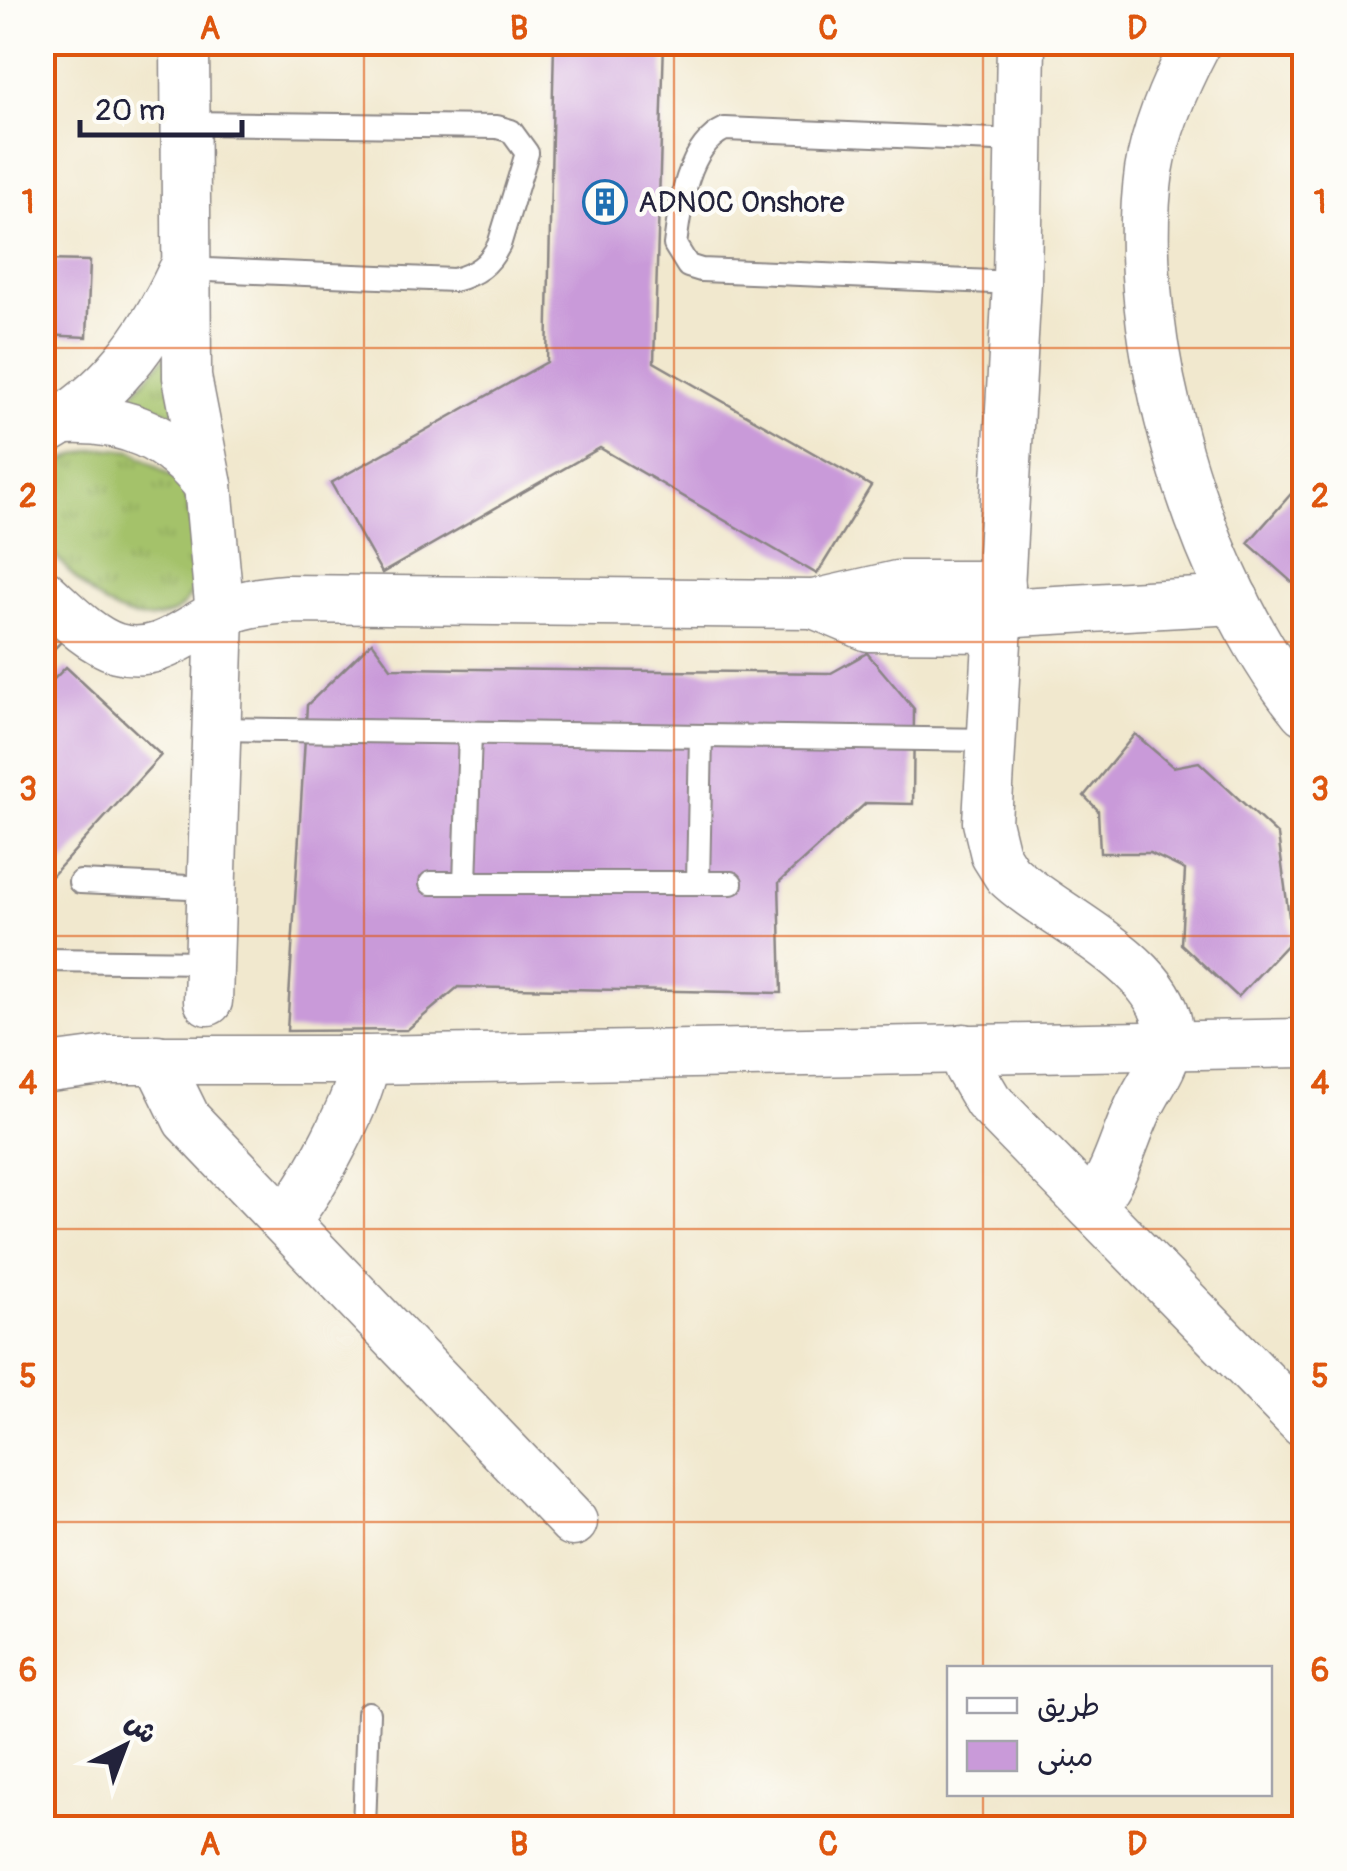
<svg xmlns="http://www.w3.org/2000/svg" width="1347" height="1871" font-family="Pangolin,'Playpen Sans Arabic',sans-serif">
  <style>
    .grass { fill: url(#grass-tufts); stroke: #637252; stroke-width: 2.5 }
    .building { fill: #c99ad9 }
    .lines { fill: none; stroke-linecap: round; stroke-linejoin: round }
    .service-casing { stroke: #8a8584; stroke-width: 26 }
    .minor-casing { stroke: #8a8584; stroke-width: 51 }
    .service { stroke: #fff; stroke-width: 22 }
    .minor { stroke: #fff; stroke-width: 48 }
    .grid { fill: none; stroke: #de560e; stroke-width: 2.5; stroke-opacity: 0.55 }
    .labels { text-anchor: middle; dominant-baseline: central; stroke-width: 9; stroke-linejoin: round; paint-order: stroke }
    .poi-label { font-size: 30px; fill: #22223b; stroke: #fdfcf7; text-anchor: start }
    .neatline { fill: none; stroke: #de560e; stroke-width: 4 }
    .grid-label { font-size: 32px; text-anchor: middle; font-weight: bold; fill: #de560e }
  </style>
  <defs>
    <pattern id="grass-tufts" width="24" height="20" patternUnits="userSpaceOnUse" patternTransform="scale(2.5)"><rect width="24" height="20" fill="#a4c26a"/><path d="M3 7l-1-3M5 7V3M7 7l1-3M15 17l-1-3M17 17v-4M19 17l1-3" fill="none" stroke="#8da65d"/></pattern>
  </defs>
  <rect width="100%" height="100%" fill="#fdfcf7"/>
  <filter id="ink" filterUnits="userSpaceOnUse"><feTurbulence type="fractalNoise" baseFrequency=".01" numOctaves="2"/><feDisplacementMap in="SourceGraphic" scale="20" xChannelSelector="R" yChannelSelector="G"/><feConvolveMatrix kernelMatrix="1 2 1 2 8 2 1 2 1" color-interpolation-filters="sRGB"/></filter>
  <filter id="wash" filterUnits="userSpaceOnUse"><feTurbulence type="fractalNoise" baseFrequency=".0048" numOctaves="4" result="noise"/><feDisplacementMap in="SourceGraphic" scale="40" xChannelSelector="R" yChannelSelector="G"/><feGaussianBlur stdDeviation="2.25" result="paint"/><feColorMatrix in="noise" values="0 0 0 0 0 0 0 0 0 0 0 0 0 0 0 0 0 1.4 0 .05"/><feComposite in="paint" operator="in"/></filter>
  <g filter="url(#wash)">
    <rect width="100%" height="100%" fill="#f1e8ce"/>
    <!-- grass -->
    <g class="grass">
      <path d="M167 354 178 416 153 407 123 405Z"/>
      <path d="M103 448 133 451 185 486C189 513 198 545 197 572 196 589 185 610 168 615 113 633 76 578 43 542 42 482 36 460 103 448Z"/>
    </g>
    <g id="blocks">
      <!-- building -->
      <g class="building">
        <path d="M554 42H664L654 362 871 486 817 574 600 448 382 573 331 483 547 362Z"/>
        <path d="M42 260 90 261 87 337 42 335Z"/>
        <path d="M1304 479V593L1248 543Z"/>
        <path d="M42 616 66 637 42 661Z"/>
        <path d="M372 642 391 668 831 673 867 653 914 709 913 804 866 803 779 882 782 993 458 987 407 1030 287 1031 307 705Z"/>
        <path d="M66 667 161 755 42 887V691Z"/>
        <path d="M1135 734 1173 767 1199 762 1278 835 1292 939 1238 997 1181 944 1185 870 1150 853H1100L1098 810 1084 796Z"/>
      </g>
    </g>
  </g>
  <g filter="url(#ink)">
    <use href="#blocks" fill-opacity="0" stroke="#8a8584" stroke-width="2.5"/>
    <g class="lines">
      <!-- service casing -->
      <g class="service-casing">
        <g id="service">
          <path d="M1302 42 1304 43"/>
          <path d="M183 269 454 280C476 274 489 265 499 245L527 153 511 131 497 127 185 123"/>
          <path d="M1017 283 701 270 688 266 675 245C680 206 687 146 725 129L1019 141"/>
          <path d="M216 729 992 740"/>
          <path d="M80 882 211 888"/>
          <path d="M698 882 701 736"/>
          <path d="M431 883H731"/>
          <path d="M465 883 470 733"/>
          <path d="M42 960 209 962"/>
          <path d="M364 1828 368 1713"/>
        </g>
      </g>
      <!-- minor casing -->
      <g class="minor-casing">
        <g id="minor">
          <path d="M185 42 187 377 208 485 220 614 208 1001"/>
          <path d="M1021 42 1017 283 987 822 995 855 1007 874C1053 919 1182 970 1168 1047 1163 1069 1147 1089 1138 1109 1122 1143 1116 1177 1091 1206"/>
          <path d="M1197 42C1176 82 1156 127 1149 171 1126 336 1199 582 1304 711"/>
          <path d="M65 420C126 417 170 437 208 485"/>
          <path d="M42 433C110 394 149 342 182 272"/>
          <path d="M42 592C63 611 90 640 117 648 158 659 184 632 218 615 239 604 262 601 286 599L814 604 897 585H1001"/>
          <path d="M814 604 869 627 999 628"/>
          <path d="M1000 613 1235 600"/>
          <path d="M964 1048 968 1067 988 1101 1304 1424"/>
          <path d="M157 1059 187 1120 573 1522"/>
          <path d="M42 1069 109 1060H365L1304 1043"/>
          <path d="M286 1220C312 1188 361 1100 365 1060"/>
        </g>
      </g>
      <!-- service -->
      <use href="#service" class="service"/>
      <!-- minor -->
      <use href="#minor" class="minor"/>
    </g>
  </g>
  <!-- grid -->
  <path class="grid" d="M364 42V1828M674 42V1828M983 42V1668M42 348H1304M42 642H1304M42 936H1304M42 1229H1304M42 1522H1304M983 1794V1828"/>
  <!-- icons -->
  <defs>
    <g id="building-ring" transform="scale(2.25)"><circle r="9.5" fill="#fdfcf7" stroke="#1f6fb2" stroke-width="1.5"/><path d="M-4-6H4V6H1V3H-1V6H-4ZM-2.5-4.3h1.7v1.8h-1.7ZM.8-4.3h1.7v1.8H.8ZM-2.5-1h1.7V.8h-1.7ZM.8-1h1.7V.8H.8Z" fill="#1f6fb2"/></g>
  </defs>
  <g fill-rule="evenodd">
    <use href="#building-ring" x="605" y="202"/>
  </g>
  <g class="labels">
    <!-- poi labels -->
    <g class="poi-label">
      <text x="638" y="202">ADNOC Onshore</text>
    </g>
  </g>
  <!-- margin -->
  <rect width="1347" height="1871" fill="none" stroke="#fdfcf7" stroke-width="110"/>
  <!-- legend -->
  <rect x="947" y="1666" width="325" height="130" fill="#fdfcf7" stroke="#a5a5ac" stroke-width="2.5"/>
  <rect x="967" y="1698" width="50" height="15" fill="#ffffff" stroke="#a5a5ac" stroke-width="2.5"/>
  <text x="1037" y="1716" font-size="30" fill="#22223b">طريق</text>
  <rect x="967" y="1741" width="50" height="30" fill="#c99ad9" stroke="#a5a5ac" stroke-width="2.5"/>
  <text x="1037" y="1766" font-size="30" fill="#22223b">مبنى</text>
  <!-- north arrow -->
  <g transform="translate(125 1746) rotate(42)" stroke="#fdfcf7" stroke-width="8" paint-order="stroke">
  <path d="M0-8L18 38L0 25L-18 38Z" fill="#22223b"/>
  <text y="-15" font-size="28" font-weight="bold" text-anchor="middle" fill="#22223b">ش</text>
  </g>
  <!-- scale -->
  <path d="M80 120v15h162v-15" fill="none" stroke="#22223b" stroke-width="5"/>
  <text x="95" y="120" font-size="30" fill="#22223b" stroke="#fdfcf7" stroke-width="8" paint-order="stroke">20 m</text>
  <rect x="55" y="55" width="1237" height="1761" class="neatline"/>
  <g class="grid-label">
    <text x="210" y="39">A</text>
    <text x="519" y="39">B</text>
    <text x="828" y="39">C</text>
    <text x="1137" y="39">D</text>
    <text x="28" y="213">1</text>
    <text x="1320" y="213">1</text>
    <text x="28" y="507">2</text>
    <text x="1320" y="507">2</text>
    <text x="28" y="800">3</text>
    <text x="1320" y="800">3</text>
    <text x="28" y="1094">4</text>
    <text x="1320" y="1094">4</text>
    <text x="28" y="1387">5</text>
    <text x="1320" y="1387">5</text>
    <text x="28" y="1681">6</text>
    <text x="1320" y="1681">6</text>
    <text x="210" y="1855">A</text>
    <text x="519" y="1855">B</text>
    <text x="828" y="1855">C</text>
    <text x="1137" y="1855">D</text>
  </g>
</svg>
